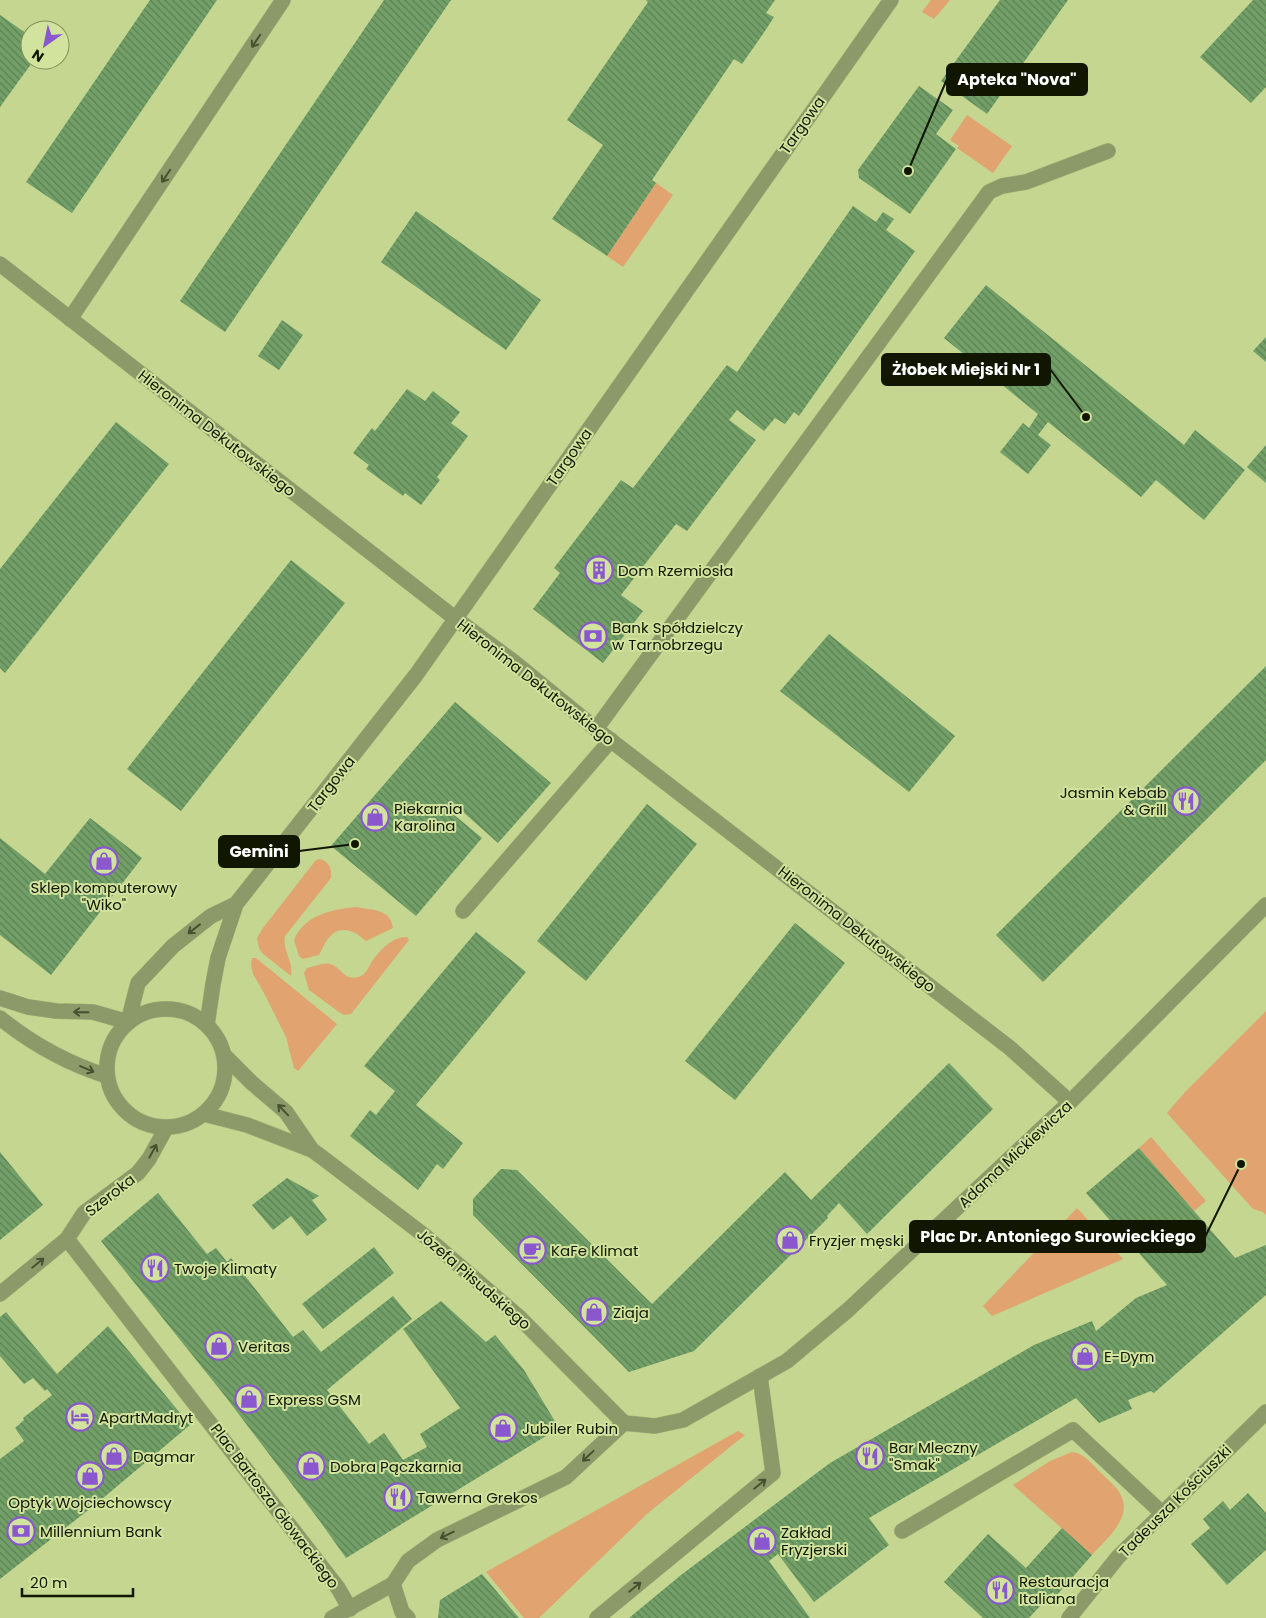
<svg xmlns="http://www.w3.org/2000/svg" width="1266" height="1618" font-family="Poppins,sans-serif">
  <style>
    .green { fill: #e1a370 }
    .building { fill: url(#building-back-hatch) }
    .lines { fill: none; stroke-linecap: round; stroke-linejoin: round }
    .minor-casing { stroke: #a4b376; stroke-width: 16 }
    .minor { stroke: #8c9969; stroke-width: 15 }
    .oneway { stroke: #48512f }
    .labels { text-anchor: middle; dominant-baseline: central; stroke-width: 4; stroke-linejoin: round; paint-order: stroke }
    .street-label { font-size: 15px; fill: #101600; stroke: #d1e39c }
    .poi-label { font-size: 15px; fill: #101600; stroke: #d1e39c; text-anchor: start }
    .leader { fill: none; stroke: #101600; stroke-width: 2 }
    .callout-dot { fill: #101600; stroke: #d1e39c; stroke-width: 2 }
    .callout { fill: #101600; stroke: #101600; stroke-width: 2 }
    .callout-label { font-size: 16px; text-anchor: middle; font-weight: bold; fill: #fff }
  </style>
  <defs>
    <pattern id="building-back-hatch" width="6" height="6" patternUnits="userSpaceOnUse" patternTransform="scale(1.25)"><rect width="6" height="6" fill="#72a068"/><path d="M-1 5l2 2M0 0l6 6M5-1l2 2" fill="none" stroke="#5c8153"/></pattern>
  </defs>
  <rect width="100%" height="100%" fill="#c4d690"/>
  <!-- green -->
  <g class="green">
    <path d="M931 0H950L934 19 922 12Z"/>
    <path d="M967 115 1012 146 993 173 957 148 959 146 950 140Z"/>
    <path d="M656 183 673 195 623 267 607 256Z"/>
    <path d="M320 859C329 862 332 868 331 878L285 936C282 950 294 962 291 976L262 953 259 948 257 938 263 928 316 860Z"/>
    <path d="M356 907C372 910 391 909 393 928L366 941C362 938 358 934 353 932 333 924 326 941 319 955L303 959 299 956 294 940C304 915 333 909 356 907Z"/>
    <path d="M403 937H407L409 940 351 1014 344 1015 339 1012 309 990 304 973 307 968C313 967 324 962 330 964 342 967 344 983 361 976 367 973 369 965 373 960 380 950 391 939 403 937Z"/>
    <path d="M252 958H256L337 1024 298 1071 294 1068 286 1037 264 993 253 974 251 965Z"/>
    <path d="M1266 1011V1215L1263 1212 1253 1209 1167 1113 1186 1091Z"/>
    <path d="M1151 1137 1206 1201 1194 1211 1139 1148Z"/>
    <path d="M1077 1208 1123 1259 992 1316 983 1306Z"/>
    <path d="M738 1431 745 1435 648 1513 539 1618H524L486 1572Z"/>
    <path d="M1072 1452C1085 1454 1092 1464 1100 1472 1106 1478 1112 1483 1117 1489 1137 1515 1108 1537 1092 1555L1013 1485 1050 1461Z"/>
  </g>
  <!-- building -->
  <g class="building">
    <path d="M150 0H217L72 213 26 182Z"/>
    <path d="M384 0H451L225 332 180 301Z"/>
    <path d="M646 0H775L766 13 774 17 765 31 742 64 734 59 652 180 656 183 607 256 552 219 603 145 567 120 648 2Z"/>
    <path d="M1000 0H1068L987 114 941 81Z"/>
    <path d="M1253 0H1266V87L1251 103 1200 57Z"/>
    <path d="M0 15 30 36V60H34L0 107Z"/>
    <path d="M919 86 953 110 936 134 956 149 910 214 859 178 858 170Z"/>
    <path d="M853 206 876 222 883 212 894 219 886 230 915 251 799 416 794 412 785 424 775 418 764 431 737 410 729 420 756 440 687 531 676 524 621 595 643 611 603 663 533 609 560 573 554 568 621 480 633 488 727 365 737 372Z"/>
    <path d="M416 211 541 300 506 350 381 262Z"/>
    <path d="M986 285 1184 445 1195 430 1245 470 1204 520 1156 480 1141 497 1048 422 1038 435 1051 445 1028 474 1000 452 1023 423 1029 428 1038 414 944 338Z"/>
    <path d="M282 320 303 335 279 370 258 356Z"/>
    <path d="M1266 337V362L1253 351Z"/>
    <path d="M407 389 425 401 433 391 460 412 451 423 468 436 437 477 440 480 421 505 405 493 403 496 366 469 369 465 353 453 372 428 375 431Z"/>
    <path d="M116 422 169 464 5 673 0 668V569Z"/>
    <path d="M1266 445V483L1247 467Z"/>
    <path d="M291 560 345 603 181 811 127 769Z"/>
    <path d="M829 634 955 736 909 792 780 691Z"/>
    <path d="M1266 666V760L1043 982 996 935Z"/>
    <path d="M455 702 551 783 498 843 453 803 447 809 482 838 416 916 331 846Z"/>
    <path d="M647 804 697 844 586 981 537 941Z"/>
    <path d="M90 818 142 858 51 975 0 935V838L45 874Z"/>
    <path d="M795 923 845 963 735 1100 685 1061Z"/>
    <path d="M476 932 526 972 416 1105 463 1143 443 1169 437 1164 418 1190 350 1136 370 1110 376 1115 395 1091 364 1066Z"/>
    <path d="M949 1063 993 1109 867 1234 839 1203 827 1216 828 1218 694 1351 629 1372 473 1215V1199L501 1169 517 1170 652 1304 785 1172 811 1200Z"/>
    <path d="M1139 1148 1235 1258 1266 1245V1295L1154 1393 1151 1391 1128 1400 1132 1409 1099 1423 1076 1398 869 1518 889 1545 814 1602 778 1554 769 1561 810 1618H629L681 1575 830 1463 1034 1345 1092 1321 1096 1331 1136 1298 1167 1285 1086 1193Z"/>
    <path d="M0 1152 43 1205 0 1240Z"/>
    <path d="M287 1178 319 1196 312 1200 327 1220 307 1236 291 1216 273 1230 252 1205Z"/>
    <path d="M158 1193 207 1254 216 1248 227 1262 231 1258 293 1337 303 1330 321 1352 393 1296 412 1319 327 1390 369 1444 384 1433 403 1460 427 1447 420 1434 460 1408 403 1329 441 1301 486 1342 495 1335 524 1370 559 1428 346 1558 319 1520 225 1396 101 1241Z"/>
    <path d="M374 1247 394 1273 323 1329 302 1304Z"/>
    <path d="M6 1312 57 1374 108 1326 190 1425 96 1504 0 1579V1459L24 1441 15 1428 24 1420 23 1418 52 1395 47 1389 45 1391 33 1378 24 1384 0 1356V1317Z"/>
    <path d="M1248 1493 1266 1513V1550L1227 1585 1191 1544 1210 1528 1203 1519 1223 1501 1230 1510Z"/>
    <path d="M1062 1528 1092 1555 1056 1596 1053 1592 1029 1618H983L944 1582 988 1534 1026 1568Z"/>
    <path d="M482 1574 519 1618H438L440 1600Z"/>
  </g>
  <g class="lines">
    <!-- minor casing -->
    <g class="minor-casing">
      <g id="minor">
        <path d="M0 264 456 619 514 662 596 729 1010 1048 1070 1102"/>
        <path d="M70 319 283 0"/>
        <path d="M596 729 989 192 1002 186 1026 182 1108 151"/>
        <path d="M463 911 611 740"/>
        <path d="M0 998 28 1007 56 1011 93 1012 128 1022"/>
        <circle cx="166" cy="1068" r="59"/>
        <path d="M0 1018C31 1043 69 1064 107 1076"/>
        <path d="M128 1022 138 983 173 946 211 916 236 904"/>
        <path d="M207 1025 213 984 218 958 236 904 416 675 891 0"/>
        <path d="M225 1056 252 1083 286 1112 312 1150"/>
        <path d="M204 1114 247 1125 312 1150 323 1158 425 1236 519 1317 624 1423"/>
        <path d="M67 1239 338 1588 350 1609"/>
        <path d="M0 1294 67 1239 84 1213 138 1173 149 1159 166 1128"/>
        <path d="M902 1531 1073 1430 1162 1513"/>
        <path d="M393 1584 402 1612 408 1618"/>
        <path d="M332 1618 393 1584 408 1561 437 1540 566 1477 624 1423 655 1426 683 1420 787 1361 848 1310 1070 1102 1266 905"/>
        <path d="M597 1618 773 1473 760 1376"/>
        <path d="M1069 1618 1118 1557 1266 1412"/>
      </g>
    </g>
    <!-- minor -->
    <use href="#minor" class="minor"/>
  </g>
  <!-- one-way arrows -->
  <defs><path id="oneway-shaft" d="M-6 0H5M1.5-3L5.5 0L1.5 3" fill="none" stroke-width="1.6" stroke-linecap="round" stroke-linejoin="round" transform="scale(1.25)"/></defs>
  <g class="oneway">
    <use href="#oneway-shaft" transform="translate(256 41) rotate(124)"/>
    <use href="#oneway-shaft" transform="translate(166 176) rotate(124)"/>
    <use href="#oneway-shaft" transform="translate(194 929) rotate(142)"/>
    <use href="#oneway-shaft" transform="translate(81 1012) rotate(-179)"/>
    <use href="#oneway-shaft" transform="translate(87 1069) rotate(23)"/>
    <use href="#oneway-shaft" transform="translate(283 1110) rotate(-134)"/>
    <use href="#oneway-shaft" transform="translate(153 1151) rotate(-61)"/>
    <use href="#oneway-shaft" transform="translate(38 1263) rotate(-39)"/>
    <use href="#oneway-shaft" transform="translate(588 1456) rotate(137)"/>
    <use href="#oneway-shaft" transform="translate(760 1484) rotate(-39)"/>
    <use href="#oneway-shaft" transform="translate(447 1535) rotate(154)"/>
    <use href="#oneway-shaft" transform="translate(635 1587) rotate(-39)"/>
  </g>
  <!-- icons -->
  <defs>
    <g id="building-ring" transform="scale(1.4375)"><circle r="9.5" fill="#d1e39c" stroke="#8a57cf" stroke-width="1.5"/><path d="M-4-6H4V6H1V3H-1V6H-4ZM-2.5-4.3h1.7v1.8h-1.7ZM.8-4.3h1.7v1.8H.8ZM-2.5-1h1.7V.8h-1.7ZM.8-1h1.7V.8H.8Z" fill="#8a57cf"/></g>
    <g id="bank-ring" transform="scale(1.4375)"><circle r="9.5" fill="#d1e39c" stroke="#8a57cf" stroke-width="1.5"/><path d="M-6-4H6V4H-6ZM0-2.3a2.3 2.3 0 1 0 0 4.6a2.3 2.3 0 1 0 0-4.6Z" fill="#8a57cf"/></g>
    <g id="restaurant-ring" transform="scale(1.4375)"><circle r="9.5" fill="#d1e39c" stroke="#8a57cf" stroke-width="1.5"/><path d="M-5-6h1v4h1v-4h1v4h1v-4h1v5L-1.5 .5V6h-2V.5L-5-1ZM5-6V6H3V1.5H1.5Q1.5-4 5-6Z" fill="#8a57cf"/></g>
    <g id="shop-ring" transform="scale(1.4375)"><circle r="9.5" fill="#d1e39c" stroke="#8a57cf" stroke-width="1.5"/><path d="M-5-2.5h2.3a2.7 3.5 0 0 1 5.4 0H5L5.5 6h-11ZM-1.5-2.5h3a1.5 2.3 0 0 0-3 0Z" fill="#8a57cf"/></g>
    <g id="cafe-ring" transform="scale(1.4375)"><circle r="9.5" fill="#d1e39c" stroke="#8a57cf" stroke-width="1.5"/><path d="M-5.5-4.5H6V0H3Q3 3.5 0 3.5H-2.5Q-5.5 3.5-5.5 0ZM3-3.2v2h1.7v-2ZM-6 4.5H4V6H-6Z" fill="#8a57cf"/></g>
    <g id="hotel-ring" transform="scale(1.4375)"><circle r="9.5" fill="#d1e39c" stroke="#8a57cf" stroke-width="1.5"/><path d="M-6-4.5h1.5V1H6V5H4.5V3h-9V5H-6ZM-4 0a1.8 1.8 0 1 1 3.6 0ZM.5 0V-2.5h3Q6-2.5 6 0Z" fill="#8a57cf"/></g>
  </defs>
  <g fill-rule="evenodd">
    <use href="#building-ring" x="599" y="570"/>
    <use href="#bank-ring" x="593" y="636"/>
    <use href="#restaurant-ring" x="1186" y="801"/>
    <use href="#shop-ring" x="375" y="817"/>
    <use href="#shop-ring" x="104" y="861"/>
    <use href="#shop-ring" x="790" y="1240"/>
    <use href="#cafe-ring" x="532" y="1250"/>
    <use href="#restaurant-ring" x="155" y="1268"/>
    <use href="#shop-ring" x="594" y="1312"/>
    <use href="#shop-ring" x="219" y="1346"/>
    <use href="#shop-ring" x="1085" y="1356"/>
    <use href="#shop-ring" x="249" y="1399"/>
    <use href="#hotel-ring" x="80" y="1417"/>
    <use href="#shop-ring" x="503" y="1428"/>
    <use href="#shop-ring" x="114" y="1456"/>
    <use href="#restaurant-ring" x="870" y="1456"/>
    <use href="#shop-ring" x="311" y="1466"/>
    <use href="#shop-ring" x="90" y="1476"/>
    <use href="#restaurant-ring" x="398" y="1497"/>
    <use href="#bank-ring" x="21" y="1531"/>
    <use href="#shop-ring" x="762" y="1541"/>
    <use href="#restaurant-ring" x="1000" y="1590"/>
  </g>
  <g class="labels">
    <!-- street labels -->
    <g class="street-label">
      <text transform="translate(802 125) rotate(-55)">Targowa</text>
      <text transform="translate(217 433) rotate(38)">Hieronima Dekutowskiego</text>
      <text transform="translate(569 457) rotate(-55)">Targowa</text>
      <text transform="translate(536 682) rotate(38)">Hieronima Dekutowskiego</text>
      <text transform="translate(331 784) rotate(-52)">Targowa</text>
      <text transform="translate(857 929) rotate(38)">Hieronima Dekutowskiego</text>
      <text transform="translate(1015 1154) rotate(-43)">Adama Mickiewicza</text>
      <text transform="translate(110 1195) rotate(-38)">Szeroka</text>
      <text transform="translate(474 1279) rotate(41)">Józefa Piłsudskiego</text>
      <text transform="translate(1175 1501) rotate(-45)">Tadeusza Kościuszki</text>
      <text transform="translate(275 1506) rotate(53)">Plac Bartosza Głowackiego</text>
    </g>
    <!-- poi labels -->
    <g class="poi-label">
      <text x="618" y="570">Dom Rzemiosła</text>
      <text x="612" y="627">Bank Spółdzielczy<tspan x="612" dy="17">w Tarnobrzegu</tspan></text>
      <text x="1167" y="792" text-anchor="end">Jasmin Kebab<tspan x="1167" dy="17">&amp; Grill</tspan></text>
      <text x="394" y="808">Piekarnia<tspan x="394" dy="17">Karolina</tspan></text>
      <text x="104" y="887" text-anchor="middle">Sklep komputerowy<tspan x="104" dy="17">"Wiko"</tspan></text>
      <text x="809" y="1240">Fryzjer męski</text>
      <text x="551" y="1250">KaFe Klimat</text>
      <text x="174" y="1268">Twoje Klimaty</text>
      <text x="613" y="1312">Ziaja</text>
      <text x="238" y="1346">Veritas</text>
      <text x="1104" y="1356">E-Dym</text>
      <text x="268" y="1399">Express GSM</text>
      <text x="99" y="1417">ApartMadryt</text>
      <text x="522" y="1428">Jubiler Rubin</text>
      <text x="889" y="1447">Bar Mleczny<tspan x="889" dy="17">"Smak"</tspan></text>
      <text x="133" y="1456">Dagmar</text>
      <text x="330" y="1466">Dobra Pączkarnia</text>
      <text x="417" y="1497">Tawerna Grekos</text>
      <text x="90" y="1502" text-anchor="middle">Optyk Wojciechowscy</text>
      <text x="40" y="1531">Millennium Bank</text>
      <text x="781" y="1532">Zakład<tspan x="781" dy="17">Fryzjerski</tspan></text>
      <text x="1019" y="1581">Restauracja<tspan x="1019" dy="17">Italiana</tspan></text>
    </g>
  </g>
  <!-- callouts -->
  <path class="leader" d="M908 171L947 79M1086 417L1050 369M355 844L299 851M1241 1164L1205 1237"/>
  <g class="callout-dot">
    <circle cx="908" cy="171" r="5"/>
    <circle cx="1086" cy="417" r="5"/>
    <circle cx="355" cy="844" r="5"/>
    <circle cx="1241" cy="1164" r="5"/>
  </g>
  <g class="callout">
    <rect x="947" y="64" width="140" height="31" rx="5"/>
    <rect x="882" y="354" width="168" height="31" rx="5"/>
    <rect x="219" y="836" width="80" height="31" rx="5"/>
    <rect x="910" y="1221" width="295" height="31" rx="5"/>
  </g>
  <g class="callout-label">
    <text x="1017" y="85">Apteka "Nova"</text>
    <text x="966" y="375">Żłobek Miejski Nr 1</text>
    <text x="259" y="857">Gemini</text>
    <text x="1058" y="1242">Plac Dr. Antoniego Surowieckiego</text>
  </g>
  <!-- north arrow -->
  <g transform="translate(45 45) rotate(213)"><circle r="24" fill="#d1e39c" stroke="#84915e"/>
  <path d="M0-4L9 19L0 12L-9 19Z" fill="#8a57cf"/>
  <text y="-8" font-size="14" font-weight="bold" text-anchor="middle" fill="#101600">N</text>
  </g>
  <!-- scale -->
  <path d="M22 1588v8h111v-8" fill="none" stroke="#101600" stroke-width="2.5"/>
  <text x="30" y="1588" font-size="15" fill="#101600" stroke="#d1e39c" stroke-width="4" paint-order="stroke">20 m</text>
</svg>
